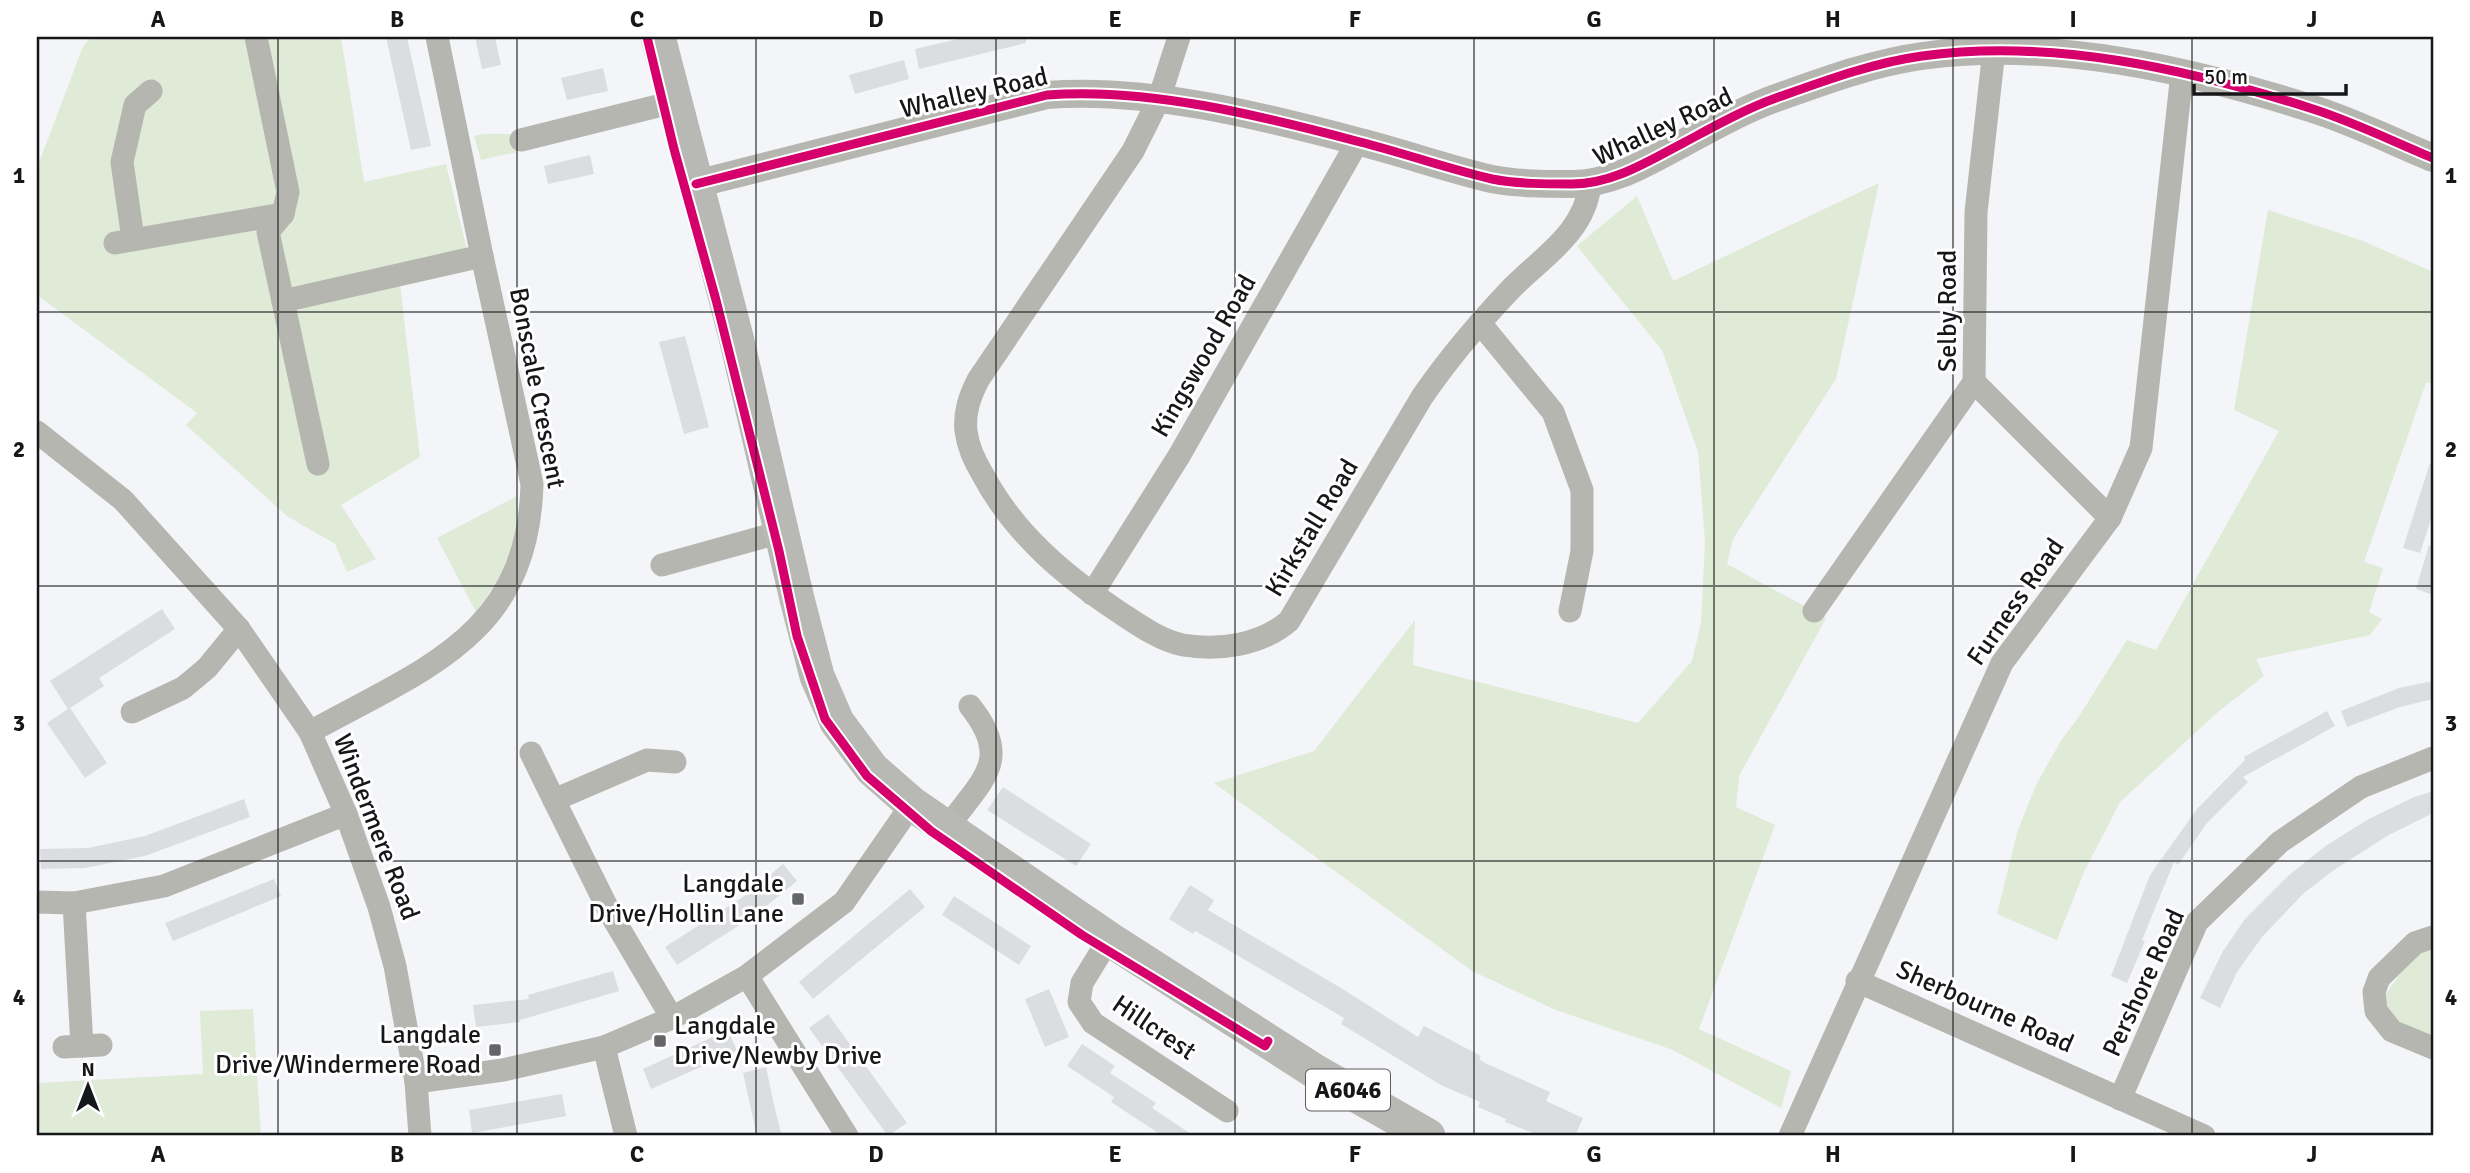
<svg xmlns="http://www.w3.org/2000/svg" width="2470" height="1173" font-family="Signika,sans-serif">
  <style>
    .green { fill: #dfead7 }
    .building { fill: #dcdde0 }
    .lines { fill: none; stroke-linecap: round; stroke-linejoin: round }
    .minor { stroke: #b5b6af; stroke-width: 23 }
    .tertiary { stroke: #b5b6af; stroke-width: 28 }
    .primary { stroke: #b8b9b4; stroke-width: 35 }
    .cycleway-casing { stroke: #fff; stroke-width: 13 }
    .cycleway { stroke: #d6006c; stroke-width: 9 }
    .grid { fill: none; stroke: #161719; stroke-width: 2; stroke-opacity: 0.55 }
    .poi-dot { fill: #646567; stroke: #fff; stroke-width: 2.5 }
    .labels { text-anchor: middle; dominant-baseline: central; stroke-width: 6; stroke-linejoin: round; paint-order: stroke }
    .shield { fill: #fff; stroke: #5c5d5e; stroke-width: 2 }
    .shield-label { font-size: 24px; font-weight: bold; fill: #161719 }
    .street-label { font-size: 26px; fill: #161719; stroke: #fff }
    .poi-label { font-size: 26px; fill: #161719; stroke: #fff; text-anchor: end }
    .neatline { fill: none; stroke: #161719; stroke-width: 2.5 }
    .grid-label { font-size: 23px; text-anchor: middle; font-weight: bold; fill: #161719 }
  </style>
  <rect width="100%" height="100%" fill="#f4f5f9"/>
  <!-- green -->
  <g class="green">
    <path d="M90 37H341L364 182 446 164 471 266 400 284 420 457 341 505 376 559 347 572 335 544 287 516 186 425 197 413 37 295V168L82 49Z"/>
    <path d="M482 134H513L517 152 481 160 474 136Z"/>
    <path d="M1879 183 1836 379 1733 539 1727 564 1826 618 1739 776 1736 807 1775 825 1699 1029 1791 1071 1781 1108 1673 1050 1556 1010 1472 971 1214 783 1314 751 1415 620 1413 665 1638 723 1692 661 1701 623 1705 541 1698 452 1662 350 1577 246 1637 196 1673 281Z"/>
    <path d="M2268 210 2363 241 2433 272V382L2426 383 2364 562 2383 568 2369 612 2382 619 2370 635 2256 659 2264 676 2219 711 2120 802 2084 872 2057 940 1997 914 2017 833 2036 785 2062 739 2078 718 2127 640 2156 650 2279 431 2234 410Z"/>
    <path d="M517 496 515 543 498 580 476 612 437 538Z"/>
    <path d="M2433 945V1039L2390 1019 2383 998 2415 952Z"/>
    <path d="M253 1009 261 1136H37V1083L203 1074 200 1011Z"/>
  </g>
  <!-- building -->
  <g class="building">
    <path d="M386 37H407L431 146 411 150Z"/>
    <path d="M475 37H495L501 65 482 69Z"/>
    <path d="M967 37H1026V43L919 69 915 49Z"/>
    <path d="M904 60 909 79 855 94 849 75Z"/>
    <path d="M603 68 608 91 567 100 561 78Z"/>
    <path d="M590 155 594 174 548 184 544 166Z"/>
    <path d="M685 336 709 427 684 434 659 342Z"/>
    <path d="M2430 463 2433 464V513L2420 553 2403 548Z"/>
    <path d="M2429 545 2433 546V595L2416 589Z"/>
    <path d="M162 609 175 629 99 678 104 686 70 708 107 763 85 778 47 723 68 709 50 681Z"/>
    <path d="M2433 681V699L2400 707 2347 727 2341 711 2399 688Z"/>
    <path d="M2327 711 2335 726 2243 777 2248 782 2207 823 2178 865 2174 862 2142 940 2145 941 2127 983 2111 976 2150 875 2197 809 2245 760 2244 757Z"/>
    <path d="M1003 787 1091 844 1076 866 987 810Z"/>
    <path d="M2433 791V813L2387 836 2334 870 2304 893 2262 937 2237 972 2220 1008 2200 998 2223 951 2245 919 2289 875 2327 845 2367 820 2412 798Z"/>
    <path d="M244 799 250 817 145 856 85 868 41 869 40 849 88 848 145 836Z"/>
    <path d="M783 864 797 881 754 916 677 965 665 947 749 893Z"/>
    <path d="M274 879 281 896 173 941 165 923Z"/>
    <path d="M1190 885 1214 900 1208 910 1341 988 1418 1037 1424 1026 1481 1056 1479 1059 1487 1064 1550 1092 1546 1101 1583 1118 1575 1136H1541L1505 1122 1506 1119 1478 1107 1480 1102 1441 1085 1341 1024 1344 1018 1225 948 1195 931 1193 934 1169 919Z"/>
    <path d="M910 889 925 907 813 999 799 982Z"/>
    <path d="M954 896 1031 946 1019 965 942 915Z"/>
    <path d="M613 971 619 991 520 1020V1022L476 1027 473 1005 529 999 528 995Z"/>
    <path d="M1049 989 1069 1037 1045 1047 1025 999Z"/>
    <path d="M828 1014 907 1123 888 1136 809 1028Z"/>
    <path d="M728 1030 737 1051 651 1089 643 1069Z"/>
    <path d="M1082 1044 1115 1066 1110 1073 1156 1103 1152 1108 1194 1136H1163L1111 1102 1114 1097 1067 1066Z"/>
    <path d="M766 1067 775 1109 782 1136H757L743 1073Z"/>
    <path d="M562 1094 566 1116 472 1133 469 1110Z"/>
  </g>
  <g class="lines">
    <!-- minor -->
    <g class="minor">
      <path d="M256 37 288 192 283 214 268 232 283 301 482 256"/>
      <path d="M1179 37 1159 99 1133 151 978 380C970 396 964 412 966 431 968 447 975 462 983 475 1015 535 1066 577 1122 614 1140 626 1162 641 1183 645 1220 651 1261 645 1289 621L1422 397C1448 359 1477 325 1508 292 1539 259 1585 234 1590 184"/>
      <path d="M1994 50 1976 212 1974 382 2110 518"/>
      <path d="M521 140 674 102"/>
      <path d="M133 239 122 162 135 105 151 91"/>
      <path d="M115 243 283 214"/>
      <path d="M283 301 318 464"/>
      <path d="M1480 323 1553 412 1582 490V551L1570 611"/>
      <path d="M37 432 123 500 239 629 310 732 346 814 379 907 395 966 416 1082 420 1136"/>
      <path d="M662 565 781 532"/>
      <path d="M1092 594 1179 456 1358 141"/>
      <path d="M1814 611 1974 382"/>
      <path d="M132 712 183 688 207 668 239 629"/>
      <path d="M310 732C425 668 528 636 532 484L482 256 437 37"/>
      <path d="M531 753 554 800"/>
      <path d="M947 828C981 780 1014 761 970 706"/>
      <path d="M37 902 74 903 164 886 346 814"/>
      <path d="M74 903 82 1046"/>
      <path d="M2433 937 2415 943 2379 978 2374 992 2376 1011 2392 1031 2433 1048"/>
      <path d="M1109 939 1082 983 1079 1002 1093 1023 1227 1111"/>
      <path d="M747 976 847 1136"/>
      <path d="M1857 981 2204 1136"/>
      <path d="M672 1018 610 913 554 800 647 760 675 762"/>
      <path d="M64 1047 101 1045"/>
      <path d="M604 1047 626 1136"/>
      <path d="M416 1082 503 1070 604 1047 672 1018 747 976 844 902 912 804"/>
      <path d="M2120 1099 2197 922 2280 842 2361 787 2433 758"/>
      <path d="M1790 1136 2002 663 2110 518 2141 448 2182 73"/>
    </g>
    <!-- tertiary -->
    <path class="tertiary" d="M696 184 1047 95C1148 87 1262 116 1360 142 1404 153 1448 169 1492 179 1518 184 1545 184 1572 184 1613 184 1649 161 1685 142 1715 126 1745 109 1776 98 1824 81 1872 63 1922 56 2053 38 2188 69 2313 109 2354 122 2394 142 2433 158"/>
    <!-- primary -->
    <path class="primary" d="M658 37 736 337 797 599 817 676 837 722 872 769 912 804 1109 939 1316 1072 1428 1136"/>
    <!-- cycleway casing -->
    <g class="cycleway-casing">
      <g id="cycleway">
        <path d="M647 37 674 149 716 300 779 551 797 636 825 719 867 776 931 831 1082 935 1265 1046 1268 1041"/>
        <path d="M696 184 1047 95C1148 87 1262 116 1360 142 1404 153 1448 169 1492 179 1518 184 1545 184 1572 184 1613 184 1649 161 1685 142 1715 126 1745 109 1776 98 1824 81 1872 63 1922 56 2053 38 2188 69 2313 109 2354 122 2394 142 2433 158"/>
      </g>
    </g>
    <!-- cycleway -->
    <use href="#cycleway" class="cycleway"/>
  </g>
  <!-- grid -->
  <path class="grid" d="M278 37V1136M517 37V1136M756 37V1136M996 37V1136M1235 37V1136M1474 37V1136M1714 37V1136M1953 37V1136M2192 37V1136M37 312H2433M37 586H2433M37 861H2433"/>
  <!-- markers -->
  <g class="poi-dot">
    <rect x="791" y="892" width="14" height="14" rx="3.5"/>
    <rect x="653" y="1034" width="14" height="14" rx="3.5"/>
    <rect x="488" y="1043" width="14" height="14" rx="3.5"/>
  </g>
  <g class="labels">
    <!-- shield labels -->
    <rect class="shield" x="1306" y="1069.5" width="84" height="41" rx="5"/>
    <g class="shield-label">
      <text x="1348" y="1090">A6046</text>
    </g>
    <!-- street labels -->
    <g class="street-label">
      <text transform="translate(974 93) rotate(-13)">Whalley Road</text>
      <text transform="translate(1663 127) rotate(-25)">Whalley Road</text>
      <text transform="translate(1948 311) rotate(-90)">Selby Road</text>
      <text transform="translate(1204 356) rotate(-60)">Kingswood Road</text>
      <text transform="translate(537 388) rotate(79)">Bonscale Crescent</text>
      <text transform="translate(1312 528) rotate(-59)">Kirkstall Road</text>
      <text transform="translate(2016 602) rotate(-55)">Furness Road</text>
      <text transform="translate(376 827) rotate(69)">Windermere Road</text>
      <text transform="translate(2144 983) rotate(-65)">Pershore Road</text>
      <text transform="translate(1985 1007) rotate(24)">Sherbourne Road</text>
      <text transform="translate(1154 1028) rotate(34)">Hillcrest</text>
    </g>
    <!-- poi labels -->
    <g class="poi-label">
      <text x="784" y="884">Langdale<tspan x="784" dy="30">Drive/Hollin Lane</tspan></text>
      <text x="674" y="1026" text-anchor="start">Langdale<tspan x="674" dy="30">Drive/Newby Drive</tspan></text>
      <text x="481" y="1035">Langdale<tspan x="481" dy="30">Drive/Windermere Road</tspan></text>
    </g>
  </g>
  <!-- border -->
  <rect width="2470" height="1173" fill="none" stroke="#ffffff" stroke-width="77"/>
  <!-- north arrow -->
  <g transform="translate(88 1086)" stroke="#ffffff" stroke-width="5" paint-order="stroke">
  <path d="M0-5L12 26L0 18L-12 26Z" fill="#161719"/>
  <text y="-10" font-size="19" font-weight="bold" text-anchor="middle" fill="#161719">N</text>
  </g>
  <!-- scale -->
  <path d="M2194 84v10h152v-10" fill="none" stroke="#161719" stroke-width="3.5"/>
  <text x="2204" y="84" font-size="21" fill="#161719" stroke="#ffffff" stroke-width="5" paint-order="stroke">50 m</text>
  <rect x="38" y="38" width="2394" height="1096" class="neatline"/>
  <g class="grid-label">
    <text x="158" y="27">A</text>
    <text x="397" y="27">B</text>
    <text x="637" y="27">C</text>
    <text x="876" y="27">D</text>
    <text x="1115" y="27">E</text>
    <text x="1355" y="27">F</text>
    <text x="1594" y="27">G</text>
    <text x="1833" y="27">H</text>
    <text x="2073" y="27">I</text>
    <text x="2312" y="27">J</text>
    <text x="19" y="183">1</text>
    <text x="2451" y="183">1</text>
    <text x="19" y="457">2</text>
    <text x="2451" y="457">2</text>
    <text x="19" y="731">3</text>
    <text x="2451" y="731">3</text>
    <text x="19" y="1005">4</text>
    <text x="2451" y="1005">4</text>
    <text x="158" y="1162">A</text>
    <text x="397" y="1162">B</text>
    <text x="637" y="1162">C</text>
    <text x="876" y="1162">D</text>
    <text x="1115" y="1162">E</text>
    <text x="1355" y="1162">F</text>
    <text x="1594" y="1162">G</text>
    <text x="1833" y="1162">H</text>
    <text x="2073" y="1162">I</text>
    <text x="2312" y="1162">J</text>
  </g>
</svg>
